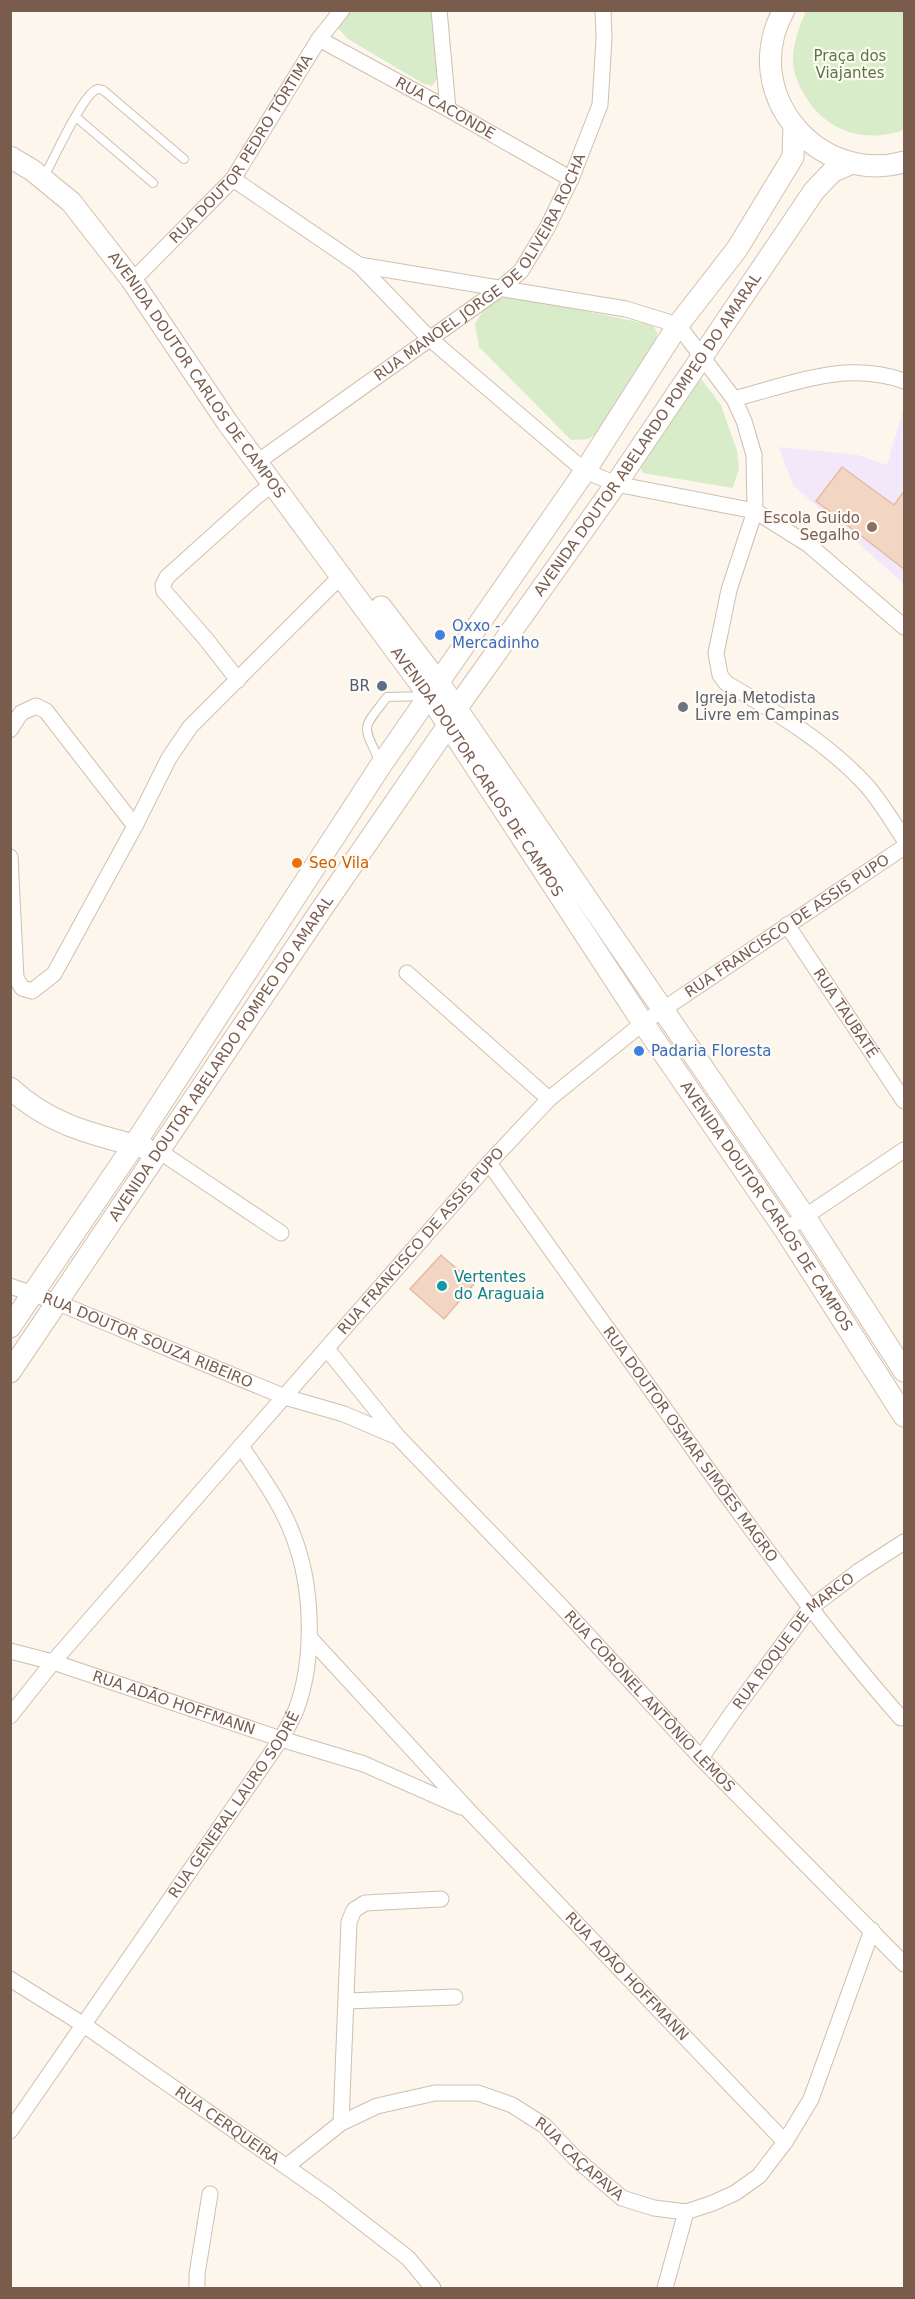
<svg xmlns="http://www.w3.org/2000/svg" width="915" height="2299" font-family="'DejaVu Sans',sans-serif">
  <style>
    .education { fill: #f3e8fa }
    .green { fill: #d8ecc9 }
    .building { fill: #f3d5c3; stroke: #e6bba3; stroke-width: 1.5 }
    .lines { fill: none; stroke-linecap: round; stroke-linejoin: round }
    .lane-casing { stroke: #d1beb0; stroke-width: 10 }
    .street-casing { stroke: #d1beb0; stroke-width: 17 }
    .secondary-casing { stroke: #d6c0b0; stroke-width: 23 }
    .lane { stroke: #fff; stroke-width: 8 }
    .street { stroke: #fff; stroke-width: 15 }
    .secondary { stroke: #fff; stroke-width: 21 }
    .education-dot { fill: #8d6e63; stroke: #fffaf3; stroke-width: 2 }
    .shop-dot { fill: #3f7fe0; stroke: #fffaf3; stroke-width: 2 }
    .service-dot { fill: #5c6f8a; stroke: #fffaf3; stroke-width: 2 }
    .worship-dot { fill: #6b7280; stroke: #fffaf3; stroke-width: 2 }
    .food-dot { fill: #e8710a; stroke: #fffaf3; stroke-width: 2 }
    .culture-dot { fill: #0f9aa8; stroke: #fffaf3; stroke-width: 2 }
    .labels { text-anchor: middle; dominant-baseline: central; stroke-width: 4.5; stroke-linejoin: round; paint-order: stroke }
    .park-label { font-size: 15px; fill: #537a41; stroke: #fffaf3 }
    .street-label { font-size: 15px; fill: #7a5c4d; stroke: #fffaf3 }
    .education-label { font-size: 15px; fill: #785e54; stroke: #fffaf3; text-anchor: end }
    .shop-label { font-size: 15px; fill: #366cbe; stroke: #fffaf3; text-anchor: start }
    .service-label { font-size: 15px; fill: #4e5e75; stroke: #fffaf3; text-anchor: end }
    .worship-label { font-size: 15px; fill: #5b616d; stroke: #fffaf3; text-anchor: start }
    .food-label { font-size: 15px; fill: #c56008; stroke: #fffaf3; text-anchor: start }
    .culture-label { font-size: 15px; fill: #0d838f; stroke: #fffaf3; text-anchor: start }
  </style>
  <rect width="100%" height="100%" fill="#fdf6ec"/>
  <!-- education -->
  <path class="education" d="M904 407V584L793 485 779 447 858 455 887 465Z"/>
  <!-- green -->
  <g class="green">
    <path d="M349 11H434L441 73 432 86 424 84 348 39 336 26Z"/>
    <path d="M806 11H904V130C867 143 829 133 807 99 800 88 793 74 793 60 793 42 799 28 806 11Z"/>
    <path d="M512 296 653 325 657 332 656 343 597 432 589 439 571 440 479 347 475 324 484 309 495 300Z"/>
    <path d="M695 371 721 405 737 451 739 468 733 488 643 473 637 461Z"/>
  </g>
  <!-- building -->
  <g class="building">
    <path d="M842 467 894 505 904 491V569L816 501Z"/>
    <path d="M441 1255 474 1284 444 1319 410 1289Z"/>
  </g>
  <g class="lines">
    <!-- lane casing -->
    <g class="lane-casing">
      <g id="lane">
        <path d="M76 117 153 183"/>
        <path d="M48 169C57 152 81 100 94 91 97 88 99 89 103 90L184 159"/>
        <path d="M380 762C362 723 361 731 387 697L425 696"/>
      </g>
    </g>
    <!-- street casing -->
    <g class="street-casing">
      <g id="street">
        <path d="M439 10 448 109"/>
        <path id="s1" d="M319 39 448 109 571 179"/>
        <path d="M233 179 359 265 429 338 585 471 616 484 755 511 809 545 904 627"/>
        <path d="M359 265 626 309 678 325 734 399 744 421 754 455 755 511 729 590 716 653 720 675 726 683C776 712 828 743 867 786 881 802 892 821 904 839"/>
        <path id="s2" d="M131 279 140 273 233 179 319 39 342 10"/>
        <path d="M734 399C791 384 846 360 904 381"/>
        <path id="s3" d="M256 463 501 288 521 271 547 228 571 179 600 105 604 38 603 10"/>
        <path d="M238 680 205 638 164 591 163 585 167 577 257 496 273 484"/>
        <path d="M10 730 21 713 36 706 46 711 135 826"/>
        <path d="M10 857 16 978 22 988 32 991 54 974 135 826 169 758 190 727 341 576"/>
        <path id="s4" d="M787 925 904 1101"/>
        <path d="M407 973 549 1099"/>
        <path d="M159 1151 281 1233"/>
        <path id="s5" d="M489 1163C562 1266 635 1369 709 1471 770 1555 832 1640 901 1718"/>
        <path d="M785 1230 904 1150"/>
        <path id="s6" d="M10 1286 56 1302 285 1397 344 1414 393 1435"/>
        <path id="s7" d="M327 1349 398 1437 560 1605 701 1758 904 1964"/>
        <path id="s8" d="M309 1637 469 1811 785 2142"/>
        <path id="s9" d="M10 1651 53 1662 281 1739 364 1764 461 1807"/>
        <path id="s10" d="M10 1716 53 1662 241 1446 489 1163 549 1099 643 1023 904 847"/>
        <path id="s11" d="M701 1758 732 1713 809 1609 859 1571 904 1542"/>
        <path id="s12" d="M10 1979 84 2025 328 2196 408 2258 433 2288"/>
        <path d="M347 2001 455 1997"/>
        <path d="M341 2123 349 1922 354 1910 365 1903 441 1899"/>
        <path id="s13" d="M10 2131 281 1739C286 1730 292 1720 296 1710 315 1660 313 1588 294 1538 282 1504 260 1475 241 1446"/>
        <path id="s14" d="M287 2166 341 2123 377 2106 435 2093H478L512 2105 545 2126 575 2158 622 2198 654 2208 686 2212 713 2203 735 2193 759 2176 785 2142 811 2099 872 1930"/>
        <path d="M197 2288V2274L210 2194"/>
        <path d="M665 2288 686 2212"/>
      </g>
    </g>
    <!-- secondary casing -->
    <g class="secondary-casing">
      <g id="secondary">
        <path d="M784 10C738 92 817 186 904 162"/>
        <path id="s15" d="M10 157 32 170 71 202 131 279 227 422 430 697 643 1023 785 1230 904 1416"/>
        <path d="M381 607 439 683 805 1217 904 1371"/>
        <path d="M10 1088C51 1126 93 1134 145 1148"/>
        <path d="M10 1327 134 1145 381 765 585 471 678 325 737 249 793 157 794 126"/>
        <path id="s16" d="M10 1372 321 910 447 727 456 709 616 484 814 191 832 172 850 164"/>
      </g>
    </g>
    <!-- lane -->
    <use href="#lane" class="lane"/>
    <!-- street -->
    <use href="#street" class="street"/>
    <!-- secondary -->
    <use href="#secondary" class="secondary"/>
  </g>
  <!-- markers -->
  <circle class="education-dot" cx="872" cy="527" r="6"/>
  <g class="shop-dot">
    <circle cx="440" cy="635" r="6"/>
    <circle cx="639" cy="1051" r="6"/>
  </g>
  <circle class="service-dot" cx="382" cy="686" r="6"/>
  <circle class="worship-dot" cx="683" cy="707" r="6"/>
  <circle class="food-dot" cx="297" cy="863" r="6"/>
  <circle class="culture-dot" cx="442" cy="1286" r="6"/>
  <g class="labels">
    <!-- park labels -->
    <g class="park-label">
      <text x="850" y="56">Praça dos<tspan x="850" dy="17">Viajantes</tspan></text>
    </g>
    <!-- street labels -->
    <g class="street-label">
      <text stroke="none"><textPath href="#s1" startOffset="144">RUA CACONDE</textPath></text>
      <text stroke="none"><textPath href="#s2" startOffset="172">RUA DOUTOR PEDRO TÓRTIMA</textPath></text>
      <text stroke="none"><textPath href="#s3" startOffset="303">RUA MANOEL JORGE DE OLIVEIRA ROCHA</textPath></text>
      <text stroke="none"><textPath href="#s15" startOffset="290">AVENIDA DOUTOR CARLOS DE CAMPOS</textPath></text>
      <text stroke="none"><textPath href="#s16" startOffset="1134">AVENIDA DOUTOR ABELARDO POMPEO DO AMARAL</textPath></text>
      <text stroke="none"><textPath href="#s15" startOffset="776">AVENIDA DOUTOR CARLOS DE CAMPOS</textPath></text>
      <text stroke="none"><textPath href="#s10" startOffset="1114">RUA FRANCISCO DE ASSIS PUPO</textPath></text>
      <text stroke="none"><textPath href="#s4" startOffset="106">RUA TAUBATÉ</textPath></text>
      <text stroke="none"><textPath href="#s16" startOffset="378">AVENIDA DOUTOR ABELARDO POMPEO DO AMARAL</textPath></text>
      <text stroke="none"><textPath href="#s15" startOffset="1298">AVENIDA DOUTOR CARLOS DE CAMPOS</textPath></text>
      <text stroke="none"><textPath href="#s10" startOffset="628">RUA FRANCISCO DE ASSIS PUPO</textPath></text>
      <text stroke="none"><textPath href="#s6" startOffset="148">RUA DOUTOR SOUZA RIBEIRO</textPath></text>
      <text stroke="none"><textPath href="#s5" startOffset="346">RUA DOUTOR OSMAR SIMÕES MAGRO</textPath></text>
      <text stroke="none"><textPath href="#s11" startOffset="150">RUA ROQUE DE MARCO</textPath></text>
      <text stroke="none"><textPath href="#s7" startOffset="478">RUA CORONEL ANTÔNIO LEMOS</textPath></text>
      <text stroke="none"><textPath href="#s9" startOffset="172">RUA ADÃO HOFFMANN</textPath></text>
      <text stroke="none"><textPath href="#s13" startOffset="396">RUA GENERAL LAURO SODRÉ</textPath></text>
      <text stroke="none"><textPath href="#s8" startOffset="465">RUA ADÃO HOFFMANN</textPath></text>
      <text stroke="none"><textPath href="#s12" startOffset="262">RUA CERQUEIRA</textPath></text>
      <text stroke="none"><textPath href="#s14" startOffset="334">RUA CAÇAPAVA</textPath></text>
    </g>
    <!-- education labels -->
    <g class="education-label">
      <text x="860" y="518">Escola Guido<tspan x="860" dy="17">Segalho</tspan></text>
    </g>
    <!-- shop labels -->
    <g class="shop-label">
      <text x="452" y="626">Oxxo -<tspan x="452" dy="17">Mercadinho</tspan></text>
      <text x="651" y="1051">Padaria Floresta</text>
    </g>
    <!-- service labels -->
    <g class="service-label">
      <text x="370" y="686">BR</text>
    </g>
    <!-- worship labels -->
    <g class="worship-label">
      <text x="695" y="698">Igreja Metodista<tspan x="695" dy="17">Livre em Campinas</tspan></text>
    </g>
    <!-- food labels -->
    <g class="food-label">
      <text x="309" y="863">Seo Vila</text>
    </g>
    <!-- culture labels -->
    <g class="culture-label">
      <text x="454" y="1277">Vertentes<tspan x="454" dy="17">do Araguaia</tspan></text>
    </g>
  </g>
  <!-- border -->
  <rect width="915" height="2299" fill="none" stroke="#7a5c4d" stroke-width="24"/>
</svg>
